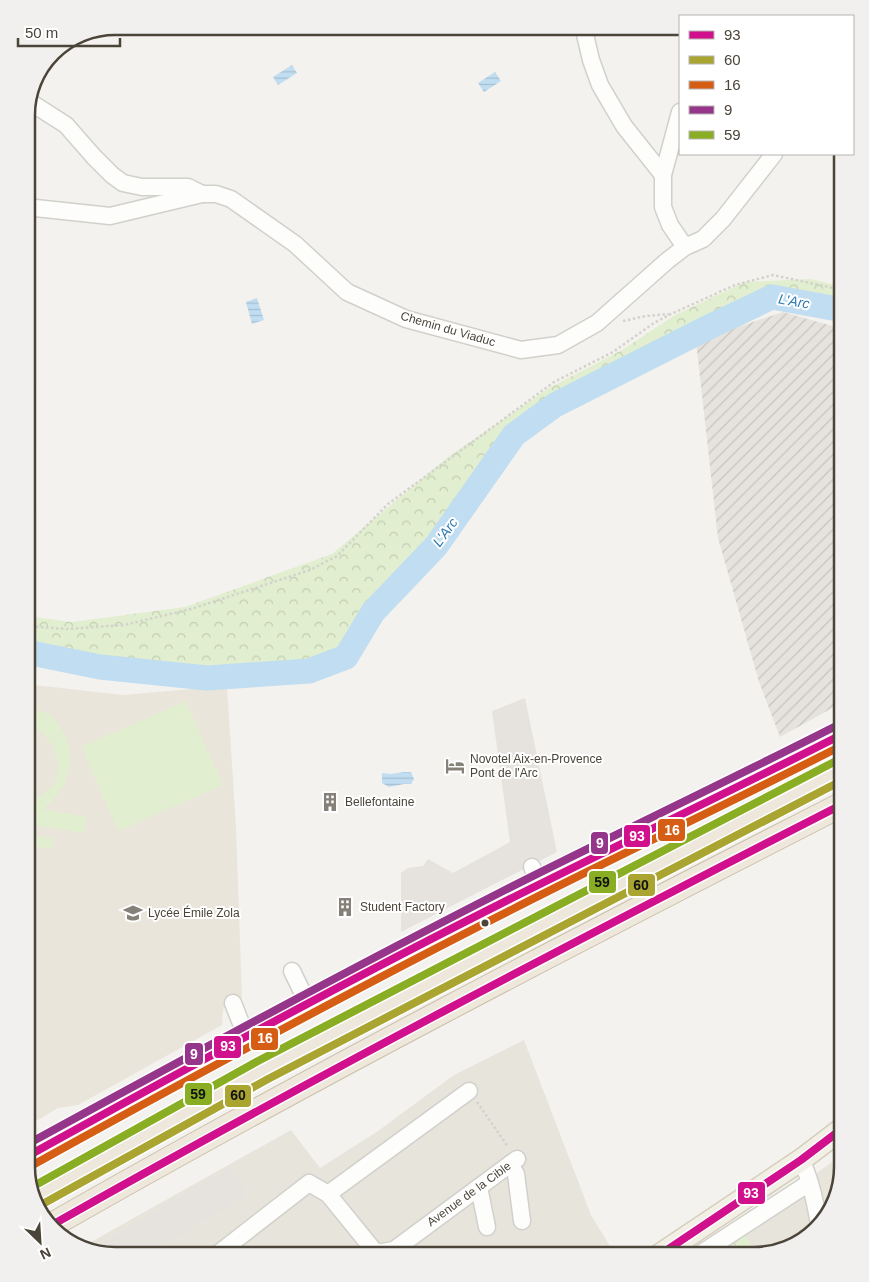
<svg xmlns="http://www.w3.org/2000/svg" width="869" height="1282" font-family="Arial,sans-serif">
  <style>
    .residential { fill: #e7e4dc }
    .industrial { fill: url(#industrial-furrows) }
    .education { fill: #eae5da }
    .park { fill: url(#park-crowns) }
    .pitch { fill: #e1eecf }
    .parking { fill: #e6e3df }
    .water { fill: url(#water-rules) }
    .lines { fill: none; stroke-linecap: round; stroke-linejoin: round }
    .river { stroke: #c0ddf1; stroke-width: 25 }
    .minor-casing { stroke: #d2d0cb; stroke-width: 19 }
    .major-casing { stroke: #d6cebb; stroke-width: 24 }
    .highway-casing { stroke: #ccbfa9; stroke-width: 26 }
    .path { stroke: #d3d2cc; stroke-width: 2.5; stroke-dasharray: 2.5 2.5; stroke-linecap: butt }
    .minor { stroke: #fdfdfc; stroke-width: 16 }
    .major { stroke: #f2efe6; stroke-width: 21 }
    .highway { stroke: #ede8db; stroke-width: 24 }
    .bus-1-casing { stroke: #fff; stroke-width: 11 }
    .bus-2-casing { stroke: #fff; stroke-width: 11 }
    .bus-3-casing { stroke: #fff; stroke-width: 11 }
    .bus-4-casing { stroke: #fff; stroke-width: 11 }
    .bus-5-casing { stroke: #fff; stroke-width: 11 }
    .bus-1 { stroke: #d0108c; stroke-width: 8 }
    .bus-2 { stroke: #a9a530; stroke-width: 8 }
    .bus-3 { stroke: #d65d14; stroke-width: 8 }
    .bus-4 { stroke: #96368b; stroke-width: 8 }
    .bus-5 { stroke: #8aae23; stroke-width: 8 }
    .bus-dot { fill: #4b4439; stroke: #fff; stroke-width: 2 }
    .labels { text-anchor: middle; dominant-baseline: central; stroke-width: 4; stroke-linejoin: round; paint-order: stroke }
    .street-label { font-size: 12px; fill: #4b4439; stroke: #fff }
    .poi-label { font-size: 12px; fill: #4b4439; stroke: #fff; text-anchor: start }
    .water-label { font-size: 14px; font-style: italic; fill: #2e7ab2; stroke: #fff }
    .rim { fill: none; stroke: #4b4439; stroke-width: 2.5 }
    .line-badge { stroke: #fff; stroke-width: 2 }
    .badge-label { font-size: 14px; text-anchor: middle; font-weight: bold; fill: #fff }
    .pale-badge-label { font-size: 14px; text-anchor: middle; font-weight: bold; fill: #111 }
  </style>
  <defs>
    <pattern id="industrial-furrows" width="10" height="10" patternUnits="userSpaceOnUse" patternTransform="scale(1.25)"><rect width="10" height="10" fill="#e6e2de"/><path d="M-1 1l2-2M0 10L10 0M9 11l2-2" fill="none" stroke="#c7c3bf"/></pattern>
    <pattern id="park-crowns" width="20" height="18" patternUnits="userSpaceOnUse" patternTransform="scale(1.25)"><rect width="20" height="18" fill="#e1eecf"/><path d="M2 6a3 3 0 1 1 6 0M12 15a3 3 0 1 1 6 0" fill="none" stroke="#c3cdb2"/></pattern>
    <pattern id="water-rules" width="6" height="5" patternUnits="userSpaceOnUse" patternTransform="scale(1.25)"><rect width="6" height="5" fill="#c0ddf1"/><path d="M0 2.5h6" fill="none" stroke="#a6bfcf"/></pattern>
  </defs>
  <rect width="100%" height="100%" fill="#f4f2ee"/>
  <!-- residential -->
  <g class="residential">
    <path d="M524 1040 591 1215 616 1256H109L82 1247 291 1130 320 1168 378 1131 454 1075Z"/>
    <path d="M843 1154V1167L831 1212 798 1244 754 1256H703Z"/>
  </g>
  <!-- industrial -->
  <path class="industrial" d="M783 312 843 329V702L780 737 759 682 718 538 696 341Z"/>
  <!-- education -->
  <g class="education">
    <path d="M26 684 123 695 227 686 236 827 242 998 223 1009 222 1025 78 1105 58 1108 26 1127Z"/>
    <path d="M843 1165 831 1212 825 1217 815 1184Z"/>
  </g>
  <!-- park -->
  <g class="park">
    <path d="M811 279 843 287V310L772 297 711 326 555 405 514 435 436 546 373 612 346 657 309 671 207 678 100 667 26 652V616L72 622 185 607 332 554 448 457 549 388 622 350 675 315 745 282Z"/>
    <path d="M745 1234 755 1256H709Z"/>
  </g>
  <!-- pitch -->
  <g class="pitch">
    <path d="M186 701 223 785 118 831 81 747Z"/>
    <path d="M26 710C34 711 43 711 50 715 55 718 59 725 62 730 80 759 67 790 43 809L87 817 84 833 26 824V803C35 799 47 793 53 785 66 764 50 729 26 724Z"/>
    <path d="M26 834 54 839 52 849 26 845Z"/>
  </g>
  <!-- parking -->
  <g class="parking">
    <path d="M525 698 557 852 401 932V873L408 868 423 866 428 859 453 873 510 842 492 711Z"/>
    <path d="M231 1167 246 1196 143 1256H109L90 1250Z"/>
  </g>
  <!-- water -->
  <g class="water">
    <path d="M292 65 297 73 278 85 273 77Z"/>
    <path d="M495 72 501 81 484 92 478 83Z"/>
    <path d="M257 298 264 320 252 324 246 302Z"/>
    <path d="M404 772H411L414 779 411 784H404L389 787 382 783V773L391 774Z"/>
  </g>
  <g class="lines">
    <!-- river -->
    <path class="river" d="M26 652 100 667 207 678 309 671 346 657 373 612 436 546 514 435 555 405 711 326 772 297 843 310"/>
    <!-- minor casing -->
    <g class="minor-casing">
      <g id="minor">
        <path d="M583 26 591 60 600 85 624 126 663 175V207L670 225 685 247"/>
        <path d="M30 102 66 125 94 157 112 175 123 183 142 187H188L202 194"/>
        <path d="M663 175 680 112"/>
        <path d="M26 207 110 216 202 194H216L231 199 295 244 347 292 406 319 521 350 558 345 597 323 668 260 685 247 703 239 723 219 774 154"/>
        <path d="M532 867 540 884"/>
        <path d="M292 971 308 1004"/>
        <path d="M233 1003 246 1036"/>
        <path d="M801 1160C811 1180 815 1202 819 1224"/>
        <path d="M510 1164 516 1174 522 1221"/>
        <path d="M479 1187 487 1227"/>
        <path d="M328 1194 469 1091"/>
        <path d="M215 1256 309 1183 328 1194 376 1253 394 1250 517 1159"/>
        <path d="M697 1256 809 1183"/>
      </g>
    </g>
    <!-- major casing -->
    <g class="major-casing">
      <g id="major">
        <path d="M26 1157 222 1049 510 899 743 785 843 734"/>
        <path d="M658 1256 801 1160 843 1128"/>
      </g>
    </g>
    <!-- highway casing -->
    <g class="highway-casing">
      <g id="highway">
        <path d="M34 1197 263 1070 843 769"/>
        <path d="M52 1225C311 1077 577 940 843 804"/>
      </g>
    </g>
    <!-- path -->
    <g class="path">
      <path d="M623 321 646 316 669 314"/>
      <path d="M26 626 66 629 124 625 191 609 310 570 337 556 388 504 554 382 613 352 654 323 671 314 735 285 773 275 843 290"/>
      <path d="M477 1102 508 1147"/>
    </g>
    <!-- minor -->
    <use href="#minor" class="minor"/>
    <!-- major -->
    <use href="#major" class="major"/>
    <!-- highway -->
    <use href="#highway" class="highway"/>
    <!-- bus-1 casing -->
    <g class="bus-1-casing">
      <g id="bus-1">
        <path d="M26 1157C187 1068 348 980 512 898 622 843 733 790 843 734"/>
        <path d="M52 1225C312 1078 577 940 843 804"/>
        <path d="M658 1256 801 1160 843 1128"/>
      </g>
    </g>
    <!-- bus-2 casing -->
    <g class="bus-2-casing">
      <path id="bus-2" d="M39 1206 268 1079 843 780"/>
    </g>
    <!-- bus-3 casing -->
    <g class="bus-3-casing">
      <path id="bus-3" d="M31 1166C190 1078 351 991 513 909 623 853 734 801 843 745"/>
    </g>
    <!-- bus-4 casing -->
    <g class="bus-4-casing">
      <path id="bus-4" d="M26 1145C185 1058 344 972 505 890 616 834 728 781 838 725"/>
    </g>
    <!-- bus-5 casing -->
    <g class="bus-5-casing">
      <path id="bus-5" d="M32 1187 258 1061 838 760"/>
    </g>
    <!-- bus-1 -->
    <use href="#bus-1" class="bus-1"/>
    <!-- bus-2 -->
    <use href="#bus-2" class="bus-2"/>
    <!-- bus-3 -->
    <use href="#bus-3" class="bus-3"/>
    <!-- bus-4 -->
    <use href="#bus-4" class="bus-4"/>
    <!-- bus-5 -->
    <use href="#bus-5" class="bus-5"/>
  </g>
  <!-- icons -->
  <defs>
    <g id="hotel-bare" transform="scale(1.5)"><path d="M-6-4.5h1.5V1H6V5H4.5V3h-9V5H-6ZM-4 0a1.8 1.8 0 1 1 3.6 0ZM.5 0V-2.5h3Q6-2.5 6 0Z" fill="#868178" stroke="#fff" stroke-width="2.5" paint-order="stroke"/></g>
    <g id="building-bare" transform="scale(1.5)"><path d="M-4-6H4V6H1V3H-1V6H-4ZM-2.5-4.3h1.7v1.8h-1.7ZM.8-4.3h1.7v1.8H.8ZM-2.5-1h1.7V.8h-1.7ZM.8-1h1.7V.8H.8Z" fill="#868178" stroke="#fff" stroke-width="2.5" paint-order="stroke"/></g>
    <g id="school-bare" transform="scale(1.5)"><path d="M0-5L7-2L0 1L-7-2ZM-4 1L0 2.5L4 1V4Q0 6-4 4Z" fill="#868178" stroke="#fff" stroke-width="2.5" paint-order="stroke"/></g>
  </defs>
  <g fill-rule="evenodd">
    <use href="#hotel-bare" x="455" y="766"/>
    <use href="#building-bare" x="330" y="802"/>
    <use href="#building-bare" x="345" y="907"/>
    <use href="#school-bare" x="133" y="913"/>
  </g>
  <!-- markers -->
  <circle class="bus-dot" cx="485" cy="923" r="4.5"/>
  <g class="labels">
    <!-- street labels -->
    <g class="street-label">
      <text transform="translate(448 329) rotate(16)">Chemin du Viaduc</text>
      <text transform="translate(469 1194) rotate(-36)">Avenue de la Cible</text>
    </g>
    <!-- poi labels -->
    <g class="poi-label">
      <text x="470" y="759">Novotel Aix-en-Provence<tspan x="470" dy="14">Pont de l'Arc</tspan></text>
      <text x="345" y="802">Bellefontaine</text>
      <text x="360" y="907">Student Factory</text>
      <text x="148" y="913">Lycée Émile Zola</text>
    </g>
    <!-- water labels -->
    <g class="water-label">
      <text transform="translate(794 301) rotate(10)">L'Arc</text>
      <text transform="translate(445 532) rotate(-54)">L'Arc</text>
    </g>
  </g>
  <!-- crop -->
  <path d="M0 0H869V1282H0ZM115 35H754A80 80 0 0 1 834 115V1167A80 80 0 0 1 754 1247H115A80 80 0 0 1 35 1167V115A80 80 0 0 1 115 35Z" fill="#f1f0ef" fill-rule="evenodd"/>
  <path class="rim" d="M115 35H754A80 80 0 0 1 834 115V1167A80 80 0 0 1 754 1247H115A80 80 0 0 1 35 1167V115A80 80 0 0 1 115 35Z"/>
  <g class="line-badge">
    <rect x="657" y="818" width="29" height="24" rx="5" fill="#d65d14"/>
    <rect x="623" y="824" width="28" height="24" rx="5" fill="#d0108c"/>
    <rect x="590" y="831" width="19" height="24" rx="5" fill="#96368b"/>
    <rect x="588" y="870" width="29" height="24" rx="5" fill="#8aae23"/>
    <rect x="627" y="873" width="29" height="24" rx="5" fill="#a9a530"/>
    <rect x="250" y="1027" width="29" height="24" rx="5" fill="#d65d14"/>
    <rect x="213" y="1035" width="29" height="24" rx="5" fill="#d0108c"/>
    <rect x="184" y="1042" width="20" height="24" rx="5" fill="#96368b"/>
    <rect x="184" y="1082" width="29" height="24" rx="5" fill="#8aae23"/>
    <rect x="224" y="1084" width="28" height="24" rx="5" fill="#a9a530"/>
    <rect x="737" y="1181" width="29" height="24" rx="5" fill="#d0108c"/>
  </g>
  <g class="badge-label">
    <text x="672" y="835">16</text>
    <text x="637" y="841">93</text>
    <text x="600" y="848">9</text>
    <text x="265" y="1043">16</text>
    <text x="228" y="1051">93</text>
    <text x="194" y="1059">9</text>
    <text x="751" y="1198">93</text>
  </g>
  <g class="pale-badge-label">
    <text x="602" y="887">59</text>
    <text x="641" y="890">60</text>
    <text x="198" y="1099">59</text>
    <text x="238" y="1100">60</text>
  </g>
  <!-- legend -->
  <rect x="679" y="15" width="175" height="140" fill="#ffffff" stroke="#b7b4b0"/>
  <rect x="689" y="31" width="25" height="8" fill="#d0108c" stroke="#b7b4b0"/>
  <text x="724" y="40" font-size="15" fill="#4b4439">93</text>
  <rect x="689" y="56" width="25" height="8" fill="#a9a530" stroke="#b7b4b0"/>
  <text x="724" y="65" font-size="15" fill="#4b4439">60</text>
  <rect x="689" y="81" width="25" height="8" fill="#d65d14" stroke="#b7b4b0"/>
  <text x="724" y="90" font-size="15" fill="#4b4439">16</text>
  <rect x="689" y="106" width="25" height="8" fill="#96368b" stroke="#b7b4b0"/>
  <text x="724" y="115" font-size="15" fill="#4b4439">9</text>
  <rect x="689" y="131" width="25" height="8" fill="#8aae23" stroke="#b7b4b0"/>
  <text x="724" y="140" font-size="15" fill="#4b4439">59</text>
  <!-- north arrow -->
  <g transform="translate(40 1242) rotate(155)" stroke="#ffffff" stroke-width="4" paint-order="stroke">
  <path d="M0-4L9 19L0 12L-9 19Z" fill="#4b4439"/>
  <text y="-8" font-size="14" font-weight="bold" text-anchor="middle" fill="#4b4439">N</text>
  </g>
  <!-- scale -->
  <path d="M18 38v8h102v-8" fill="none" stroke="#4b4439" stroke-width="2.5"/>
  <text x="25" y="38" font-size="15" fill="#4b4439" stroke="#ffffff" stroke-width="4" paint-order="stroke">50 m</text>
</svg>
